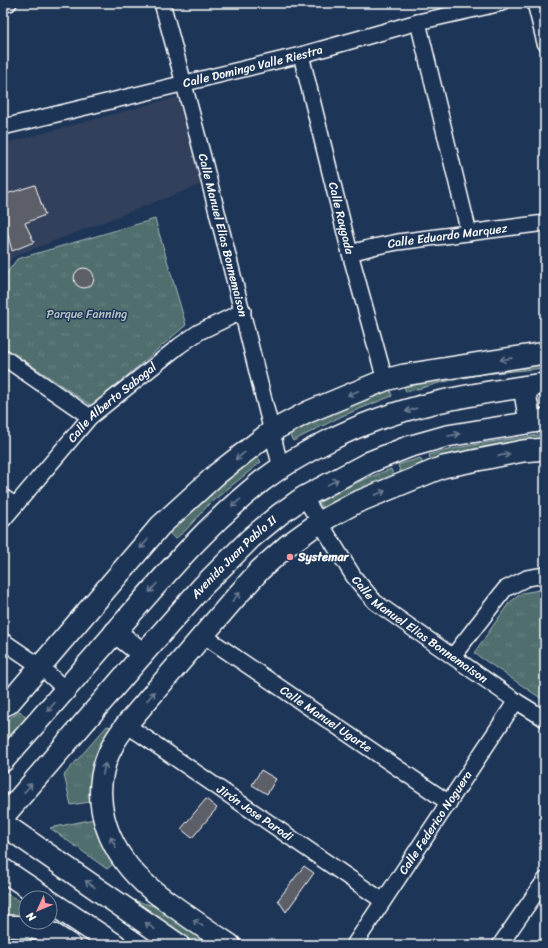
<svg xmlns="http://www.w3.org/2000/svg" width="548" height="948" font-family="Sriracha,sans-serif">
  <style>
    .built { fill: #30415c }
    .grass { fill: url(#grass-tufts); stroke: #a8b6b6 }
    .building { fill: #5c5e67; stroke: #fff }
    .lines { fill: none; stroke-linecap: round; stroke-linejoin: round }
    .street-casing { stroke: #fff; stroke-width: 18 }
    .secondary-casing { stroke: #fff; stroke-width: 24 }
    .primary-casing { stroke: #fff; stroke-width: 25 }
    .street { stroke: #1d3557; stroke-width: 15 }
    .secondary { stroke: #1d3557; stroke-width: 21 }
    .primary { stroke: #1d3557; stroke-width: 22 }
    .oneway { stroke: #6c7c92 }
    .poi-dot { fill: #ff9aa2; stroke: #1d3557; stroke-width: 1.5 }
    .labels { text-anchor: middle; dominant-baseline: central; stroke-width: 3; stroke-linejoin: round; paint-order: stroke }
    .street-label { font-size: 12px; fill: #fff; stroke: #1d3557 }
    .park-label { font-size: 12px; fill: #b9c5c5; stroke: #1d3557 }
    .poi-label { font-size: 12px; font-weight: bold; fill: #fff; stroke: #1d3557; text-anchor: start }
  </style>
  <defs>
    <pattern id="grass-tufts" width="24" height="20" patternUnits="userSpaceOnUse"><rect width="24" height="20" fill="#506e6d"/><path d="M3 7l-1-3M5 7V3M7 7l1-3M15 17l-1-3M17 17v-4M19 17l1-3" fill="none" stroke="#6a8483"/></pattern>
  </defs>
  <rect width="100%" height="100%" fill="#1d3557"/>
  <filter id="ink" filterUnits="userSpaceOnUse"><feTurbulence type="fractalNoise" baseFrequency=".025" numOctaves="2"/><feDisplacementMap in="SourceGraphic" scale="8" xChannelSelector="R" yChannelSelector="G"/><feConvolveMatrix kernelMatrix="1 2 1 2 8 2 1 2 1" color-interpolation-filters="sRGB"/></filter>
  <g filter="url(#ink)">
    <!-- built -->
    <path class="built" d="M177 97 202 184 15 256 3 266V144Z"/>
    <!-- grass -->
    <g class="grass">
      <path d="M155 219 186 325 92 406 3 346V279L17 259Z"/>
      <path d="M545 358V368L484 374 443 382 406 392 403 382Z"/>
      <path d="M389 387 392 396 342 416 293 441 288 432Z"/>
      <path d="M545 434V443L432 464 429 455C467 444 506 440 545 434Z"/>
      <path d="M256 454 261 462 209 504 186 530 175 539 168 532 202 498Z"/>
      <path d="M420 458 424 466 401 474 398 465Z"/>
      <path d="M391 469 394 477 324 510 319 503C342 488 366 478 391 469Z"/>
      <path d="M545 589V701L474 653 509 603 522 593Z"/>
      <path d="M20 711 27 719 9 740H3V723Z"/>
      <path d="M107 726 122 729 96 801 71 805 64 775Z"/>
      <path d="M104 817 117 861 107 869 50 828Z"/>
      <path d="M3 892 26 904V917L3 914Z"/>
      <path d="M133 900 154 906 214 945H196Z"/>
      <path d="M3 934 21 935 43 945 3 944Z"/>
    </g>
    <!-- building -->
    <g class="building">
      <path d="M35 185 45 215 25 223 34 242 12 251 3 216V195Z"/>
      <circle cx="84" cy="278" r="10"/>
      <path d="M261 770 276 779 267 794 252 785Z"/>
      <path d="M206 799 217 808 192 838 181 829Z"/>
      <path d="M304 866 314 873 286 912 278 900Z"/>
    </g>
    <g class="lines">
      <!-- street casing -->
      <g class="street-casing">
        <g id="street">
          <path id="s1" d="M162 3C205 157 242 313 281 468"/>
          <path d="M535 3 545 43"/>
          <path d="M3 4 9 3"/>
          <path d="M418 22 469 233"/>
          <path id="s2" d="M301 55 350 253 385 380"/>
          <path id="s3" d="M3 127 301 55 418 22 502 3"/>
          <path id="s4" d="M350 253 373 247 398 242 545 223"/>
          <path d="M3 357 90 417"/>
          <path d="M3 497 15 505"/>
          <path id="s5" d="M304 497 354 577 375 602 516 701 545 719"/>
          <path id="s6" d="M3 520 90 417 179 346 199 332 243 311"/>
          <path id="s7" d="M203 635 449 803"/>
          <path d="M3 641 41 667 66 690"/>
          <path d="M453 656 505 589 527 578 545 575"/>
          <path id="s8" d="M126 725 143 736 383 901"/>
          <path id="s9" d="M354 945 516 701"/>
          <path d="M500 945 545 880"/>
        </g>
      </g>
      <!-- secondary casing -->
      <g class="secondary-casing">
        <g id="secondary">
          <path d="M524 387 530 422"/>
          <path d="M115 632 143 654"/>
          <path d="M3 706 9 703 160 526 217 474 272 431 308 412 385 380 404 375 545 353"/>
          <path d="M3 761C42 717 80 673 118 629 163 577 208 524 262 481 283 465 306 452 330 440 395 406 473 393 545 384"/>
          <path id="s10" d="M3 817 143 654 203 586 251 538 280 514 304 497 370 462 408 447 447 436 545 420"/>
          <path d="M3 926 30 927 53 934 70 945"/>
          <path d="M230 945C209 931 188 917 168 902 160 896 151 890 144 883 105 847 86 792 114 743 117 737 122 731 126 725L235 598 260 570 288 545 320 522 355 503 443 467 523 451 545 449"/>
        </g>
      </g>
      <!-- primary casing -->
      <g class="primary-casing">
        <g id="primary">
          <path d="M3 824 178 945"/>
          <path d="M3 870 45 898"/>
          <path d="M50 902 115 945"/>
        </g>
      </g>
      <!-- street -->
      <use href="#street" class="street"/>
      <!-- secondary -->
      <use href="#secondary" class="secondary"/>
      <!-- primary -->
      <use href="#primary" class="primary"/>
    </g>
    <!-- one-way arrows -->
    <defs><path id="oneway-shaft" d="M-6 0H5M1.5-3L5.5 0L1.5 3" fill="none" stroke-width="1.6" stroke-linecap="round" stroke-linejoin="round"/></defs>
    <g class="oneway">
      <use href="#oneway-shaft" transform="translate(506 359) rotate(172)"/>
      <use href="#oneway-shaft" transform="translate(353 393) rotate(158)"/>
      <use href="#oneway-shaft" transform="translate(411 410) rotate(162)"/>
      <use href="#oneway-shaft" transform="translate(454 435) rotate(-10)"/>
      <use href="#oneway-shaft" transform="translate(504 455) rotate(-11)"/>
      <use href="#oneway-shaft" transform="translate(240 456) rotate(142)"/>
      <use href="#oneway-shaft" transform="translate(333 482) rotate(-28)"/>
      <use href="#oneway-shaft" transform="translate(380 493) rotate(-22)"/>
      <use href="#oneway-shaft" transform="translate(236 503) rotate(140)"/>
      <use href="#oneway-shaft" transform="translate(144 544) rotate(131)"/>
      <use href="#oneway-shaft" transform="translate(153 588) rotate(131)"/>
      <use href="#oneway-shaft" transform="translate(236 597) rotate(-48)"/>
      <use href="#oneway-shaft" transform="translate(151 696) rotate(-49)"/>
      <use href="#oneway-shaft" transform="translate(51 707) rotate(131)"/>
      <use href="#oneway-shaft" transform="translate(104 769) rotate(-78)"/>
      <use href="#oneway-shaft" transform="translate(28 788) rotate(-49)"/>
      <use href="#oneway-shaft" transform="translate(113 842) rotate(-119)"/>
      <use href="#oneway-shaft" transform="translate(90 884) rotate(-145)"/>
      <use href="#oneway-shaft" transform="translate(198 923) rotate(-146)"/>
      <use href="#oneway-shaft" transform="translate(150 926) rotate(-145)"/>
    </g>
  </g>
  <!-- markers -->
  <circle class="poi-dot" cx="290" cy="557" r="4"/>
  <g class="labels">
    <!-- street labels -->
    <g class="street-label">
      <text stroke="none"><textPath href="#s3" startOffset="257">Calle Domingo Valle Riestra</textPath></text>
      <text stroke="none"><textPath href="#s2" startOffset="168">Calle Raygada</textPath></text>
      <text stroke="none"><textPath href="#s1" startOffset="240">Calle Manuel Elias Bonnemaison</textPath></text>
      <text stroke="none"><textPath href="#s4" startOffset="99">Calle Eduardo Marquez</textPath></text>
      <text stroke="none"><textPath href="#s6" startOffset="161">Calle Alberto Sabogal</textPath></text>
      <text stroke="none"><textPath href="#s10" startOffset="348">Avenida Juan Pablo II</textPath></text>
      <text stroke="none"><textPath href="#s5" startOffset="179">Calle Manuel Elias Bonnemaison</textPath></text>
      <text stroke="none"><textPath href="#s7" startOffset="149">Calle Manuel Ugarte</textPath></text>
      <text stroke="none"><textPath href="#s8" startOffset="156">Jirón Jose Parodi</textPath></text>
      <text stroke="none"><textPath href="#s9" startOffset="147">Calle Federico Noguera</textPath></text>
    </g>
    <!-- park labels -->
    <g class="park-label">
      <text x="87" y="314">Parque Fanning</text>
    </g>
    <!-- poi labels -->
    <g class="poi-label">
      <text x="298" y="557">Systemar</text>
    </g>
  </g>
  <!-- margin -->
  <rect width="548" height="948" fill="none" stroke="#1d3557" stroke-width="16"/>
  <rect x="8" y="8" width="532" height="932" fill="none" stroke="#fff" stroke-width="1.5" filter="url(#ink)"/>
  <!-- north arrow -->
  <g transform="translate(38 910) rotate(226)"><circle r="19" fill="#1d3557" stroke="#77869a"/>
  <path d="M0-3L7 15L0 10L-7 15Z" fill="#ff9aa2"/>
  <text y="-6" font-size="11" font-weight="bold" text-anchor="middle" fill="#ffffff">N</text>
  </g>
</svg>
